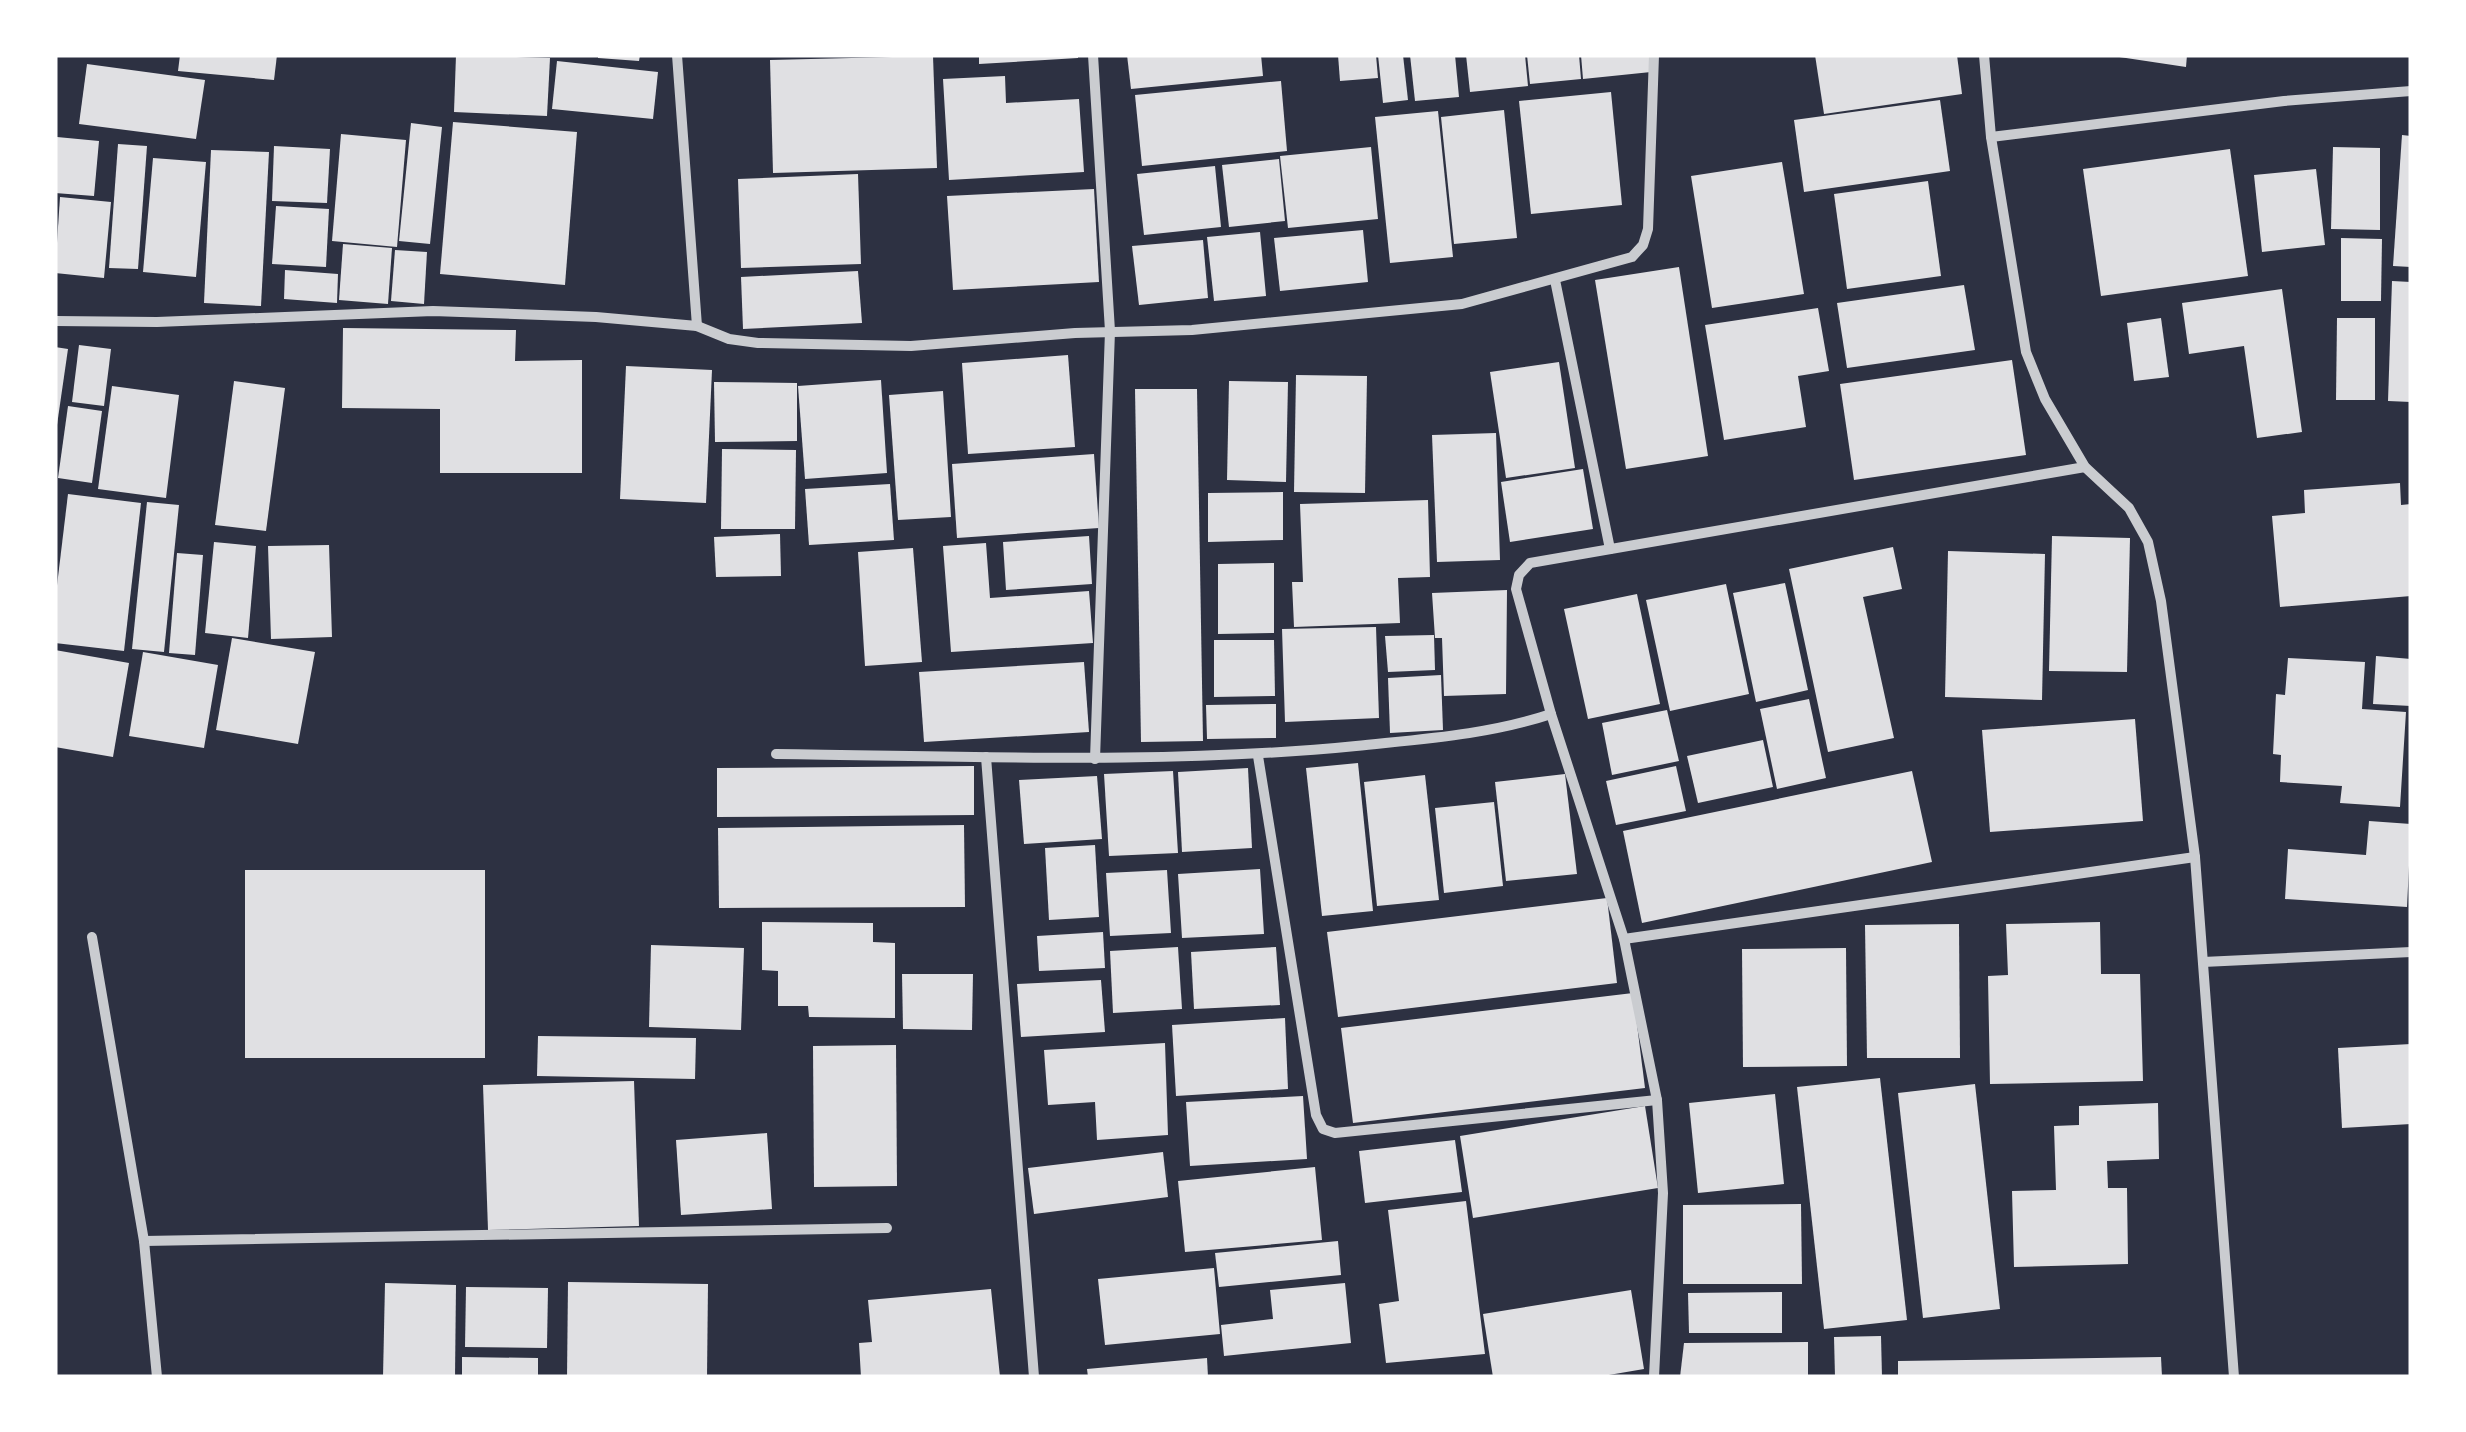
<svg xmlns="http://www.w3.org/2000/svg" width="2466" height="1432" font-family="'Nunito Sans',sans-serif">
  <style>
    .building { fill: #e0e0e3 }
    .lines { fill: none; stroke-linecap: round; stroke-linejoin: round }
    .minor { stroke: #caccd0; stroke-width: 10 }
  </style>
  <rect width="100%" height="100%" fill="#2d3142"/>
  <!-- building -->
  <g class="building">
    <path d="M180 55H277L274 80 178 71Z"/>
    <path d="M456 55 550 58 547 116 454 112Z"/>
    <path d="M598 55H640L639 61 598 58Z"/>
    <path d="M979 55H1078V58L979 64Z"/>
    <path d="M1127 55H1261L1263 76 1131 89Z"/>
    <path d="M1338 55H1376L1378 78 1340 81Z"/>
    <path d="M1378 55H1403L1408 100 1383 103Z"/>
    <path d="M1410 55H1455L1459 97 1415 101Z"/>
    <path d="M1466 55H1525L1528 86 1470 92Z"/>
    <path d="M1527 55H1579L1581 79 1530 84Z"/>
    <path d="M1581 55H1649L1651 72 1583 79Z"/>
    <path d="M1815 55H1957L1962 94 1824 114Z"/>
    <path d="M2106 55H2187L2186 67Z"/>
    <path d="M933 56 937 168 773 173 770 60Z"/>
    <path d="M557 61 658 72 653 119 552 109Z"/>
    <path d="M87 64 205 80 196 139 79 124Z"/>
    <path d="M1005 76 1006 103 1079 99 1084 172 949 180 943 79Z"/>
    <path d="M1281 81 1287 151 1142 166 1135 95Z"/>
    <path d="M1611 92 1622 205 1531 214 1519 101Z"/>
    <path d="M1940 100 1950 171 1804 192 1794 120Z"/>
    <path d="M1504 110 1517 238 1454 244 1441 117Z"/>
    <path d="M1438 111 1453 257 1390 263 1375 117Z"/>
    <path d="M453 122 577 132 565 285 440 274Z"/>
    <path d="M411 123 442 127 430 244 399 241Z"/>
    <path d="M341 134 406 140 397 247 332 241Z"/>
    <path d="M2402 135 2411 136V267L2393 266Z"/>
    <path d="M57 137 99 141 94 196 55 193Z"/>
    <path d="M118 144 147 146 138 269 109 268Z"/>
    <path d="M274 146 330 149 327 203 272 201Z"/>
    <path d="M1371 147 1378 219 1288 228 1280 156Z"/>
    <path d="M2333 147 2380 148V230L2331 229Z"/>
    <path d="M2230 149 2248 276 2101 296 2083 169Z"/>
    <path d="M211 150 269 152 261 306 204 303Z"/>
    <path d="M153 158 206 162 196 277 143 272Z"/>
    <path d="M1279 159 1285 221 1229 227 1222 165Z"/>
    <path d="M1782 162 1804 294 1712 308 1691 176Z"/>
    <path d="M1215 166 1221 227 1144 235 1137 174Z"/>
    <path d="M2316 169 2325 245 2262 252 2254 175Z"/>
    <path d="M858 174 861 264 741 268 738 179Z"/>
    <path d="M1928 181 1941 276 1847 289 1834 194Z"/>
    <path d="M1094 189 1099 282 953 290 947 196Z"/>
    <path d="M60 197 111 202 104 278 55 273Z"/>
    <path d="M276 206 329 209 326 267 272 264Z"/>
    <path d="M1363 230 1368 282 1280 291 1274 238Z"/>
    <path d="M1260 232 1266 296 1214 301 1207 237Z"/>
    <path d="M2341 238 2382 239 2381 301H2341Z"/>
    <path d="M1203 240 1208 298 1139 305 1132 246Z"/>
    <path d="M343 244 392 248 388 304 339 300Z"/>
    <path d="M395 250 427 252 424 304 391 301Z"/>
    <path d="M1679 267 1708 456 1626 469 1595 280Z"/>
    <path d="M285 270 338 274 337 303 284 299Z"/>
    <path d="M858 271 862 323 743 329 741 277Z"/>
    <path d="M2392 281 2411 282V402L2388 401Z"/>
    <path d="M1964 285 1975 350 1847 368 1837 303Z"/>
    <path d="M2282 289 2302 432 2257 438 2244 346 2189 354 2182 303Z"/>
    <path d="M1818 308 1829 371 1798 376 1806 427 1724 440 1705 325Z"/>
    <path d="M2161 318 2169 377 2134 381 2127 323Z"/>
    <path d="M2337 318H2375V400H2336Z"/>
    <path d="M343 328 516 330 515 361 582 360V473H440V409L342 408Z"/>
    <path d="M79 345 111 349 104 406 72 402Z"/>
    <path d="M55 347 68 349 57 425H55Z"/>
    <path d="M1068 355 1075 447 968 454 962 363Z"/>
    <path d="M2012 360 2026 455 1854 480 1840 384Z"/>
    <path d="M1559 362 1575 468 1506 478 1490 372Z"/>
    <path d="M626 366 712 370 706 503 620 499Z"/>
    <path d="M1296 375 1367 376 1365 493 1294 492Z"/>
    <path d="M881 380 887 473 805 479 798 386Z"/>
    <path d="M234 381 285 388 266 531 215 525Z"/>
    <path d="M1229 381 1288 382 1286 482 1227 480Z"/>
    <path d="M714 382 797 383V441L715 442Z"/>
    <path d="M112 386 179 395 166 498 98 489Z"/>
    <path d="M1135 389H1197L1203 741 1141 742Z"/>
    <path d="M943 391 951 517 898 520 889 395Z"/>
    <path d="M68 406 102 411 92 483 58 478Z"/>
    <path d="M1496 433 1500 560 1437 562 1432 435Z"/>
    <path d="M722 449 796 450 795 529H721Z"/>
    <path d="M1094 454 1099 528 957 538 952 464Z"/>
    <path d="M1583 469 1593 529 1510 542 1501 482Z"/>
    <path d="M2400 483 2401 505 2411 504V596L2280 607 2272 516 2305 513 2304 490Z"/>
    <path d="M890 484 894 540 809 545 805 489Z"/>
    <path d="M1283 492V540L1208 542V493Z"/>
    <path d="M68 494 141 503 124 651 55 643V602Z"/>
    <path d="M1428 500 1430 577 1398 578 1400 623 1294 627 1292 582H1303L1300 504Z"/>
    <path d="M147 502 179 505 164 652 132 649Z"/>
    <path d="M780 534 781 576 716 577 714 537Z"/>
    <path d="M1089 536 1092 584 1006 590 1003 542Z"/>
    <path d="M2052 536 2130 538 2127 672 2049 671Z"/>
    <path d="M214 542 256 546 248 638 205 633Z"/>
    <path d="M986 543 990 598 1089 591 1093 643 951 652 943 546Z"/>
    <path d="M329 545 332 637 271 639 268 546Z"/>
    <path d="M1893 547 1902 589 1863 597 1894 738 1828 752 1789 569Z"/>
    <path d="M913 548 922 662 865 666 858 552Z"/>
    <path d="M1948 551 2045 554 2042 700 1945 697Z"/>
    <path d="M177 553 203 555 195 655 169 653Z"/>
    <path d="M1274 563V633L1218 634V564Z"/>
    <path d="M1785 583 1808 690 1756 702 1733 593Z"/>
    <path d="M1726 584 1749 694 1670 711 1646 600Z"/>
    <path d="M1507 590 1506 694 1444 696 1442 638H1435L1432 593Z"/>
    <path d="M1637 594 1660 704 1588 719 1564 609Z"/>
    <path d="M1376 627 1379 718 1285 722 1282 629Z"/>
    <path d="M1434 635 1435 670 1388 672 1385 636Z"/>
    <path d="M232 638 315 652 298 744 216 730Z"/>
    <path d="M1214 640H1274L1275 696 1214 697Z"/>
    <path d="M55 650 129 663 113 757 55 747Z"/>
    <path d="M143 652 218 665 204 748 129 736Z"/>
    <path d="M2376 656 2411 659V706L2373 704Z"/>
    <path d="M2288 658 2365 662 2362 709 2406 712 2400 807 2340 803 2342 786 2280 782 2281 755 2273 754 2276 694 2285 695Z"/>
    <path d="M1084 662 1089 732 924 742 919 672Z"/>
    <path d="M1441 675 1443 730 1390 733 1388 678Z"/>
    <path d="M1809 699 1826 778 1777 789 1760 709Z"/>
    <path d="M1276 704V738L1207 739 1206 705Z"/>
    <path d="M1667 710 1679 761 1612 775 1602 723Z"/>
    <path d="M2135 719 2143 821 1990 832 1982 730Z"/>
    <path d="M1763 740 1773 787 1698 803 1687 756Z"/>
    <path d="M1358 763 1373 911 1322 916 1306 768Z"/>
    <path d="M974 766V815L717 817V768Z"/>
    <path d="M1676 766 1686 811 1616 825 1606 781Z"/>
    <path d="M1248 768 1252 848 1182 852 1178 772Z"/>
    <path d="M1173 771 1178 853 1109 856 1104 774Z"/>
    <path d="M1912 771 1932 862 1642 923 1623 831Z"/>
    <path d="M1565 774 1577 874 1506 881 1495 782Z"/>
    <path d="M1425 775 1439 900 1377 906 1364 782Z"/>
    <path d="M1097 776 1102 839 1024 844 1019 780Z"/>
    <path d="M1494 802 1503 886 1444 893 1435 808Z"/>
    <path d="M2369 821 2411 824 2407 907 2285 899 2288 849 2366 855Z"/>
    <path d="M964 825 965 907 719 908 718 828Z"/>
    <path d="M1095 845 1099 917 1049 920 1045 848Z"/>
    <path d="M1260 869 1264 934 1182 938 1178 874Z"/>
    <rect x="245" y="870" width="240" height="188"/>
    <path d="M1167 870 1171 933 1110 936 1106 873Z"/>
    <path d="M1607 898 1617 983 1338 1017 1327 932Z"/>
    <path d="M762 922 873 923V942L895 943V1018L809 1017 808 1006H778V971L762 970Z"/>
    <path d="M2100 922 2101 974H2140L2143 1081 1990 1084 1988 976 2008 975 2006 924Z"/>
    <path d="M1959 924 1960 1058H1867L1865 925Z"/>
    <path d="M1103 932 1105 968 1039 971 1037 936Z"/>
    <path d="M651 945 744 948 741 1030 649 1027Z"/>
    <path d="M1178 947 1182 1009 1113 1013 1110 951Z"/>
    <path d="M1276 947 1280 1005 1194 1009 1191 952Z"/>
    <path d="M1846 948 1847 1066 1743 1067 1742 949Z"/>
    <path d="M902 974H973L972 1030 903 1029Z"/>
    <path d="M1101 980 1105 1032 1021 1037 1017 984Z"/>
    <path d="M1633 993 1645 1088 1353 1123 1341 1028Z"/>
    <path d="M1285 1018 1288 1089 1176 1096 1172 1025Z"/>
    <path d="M538 1036 696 1038 695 1079 537 1076Z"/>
    <path d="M1165 1043 1168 1135 1097 1140 1095 1102 1048 1105 1044 1050Z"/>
    <path d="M2411 1044V1124L2342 1128 2338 1048Z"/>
    <path d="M896 1045 897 1186 814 1187 813 1046Z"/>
    <path d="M1880 1078 1907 1320 1824 1329 1797 1087Z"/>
    <path d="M634 1081 639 1226 488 1230 483 1085Z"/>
    <path d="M1975 1084 2000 1309 1923 1318 1898 1093Z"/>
    <path d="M1775 1094 1784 1184 1698 1193 1689 1103Z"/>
    <path d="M1303 1096 1307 1159 1190 1166 1186 1102Z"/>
    <path d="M2158 1103 2159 1159 2107 1161 2108 1188H2127L2128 1264 2014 1267 2012 1191 2056 1190 2054 1126 2079 1125V1106Z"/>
    <path d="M1645 1106 1658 1188 1473 1218 1460 1136Z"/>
    <path d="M767 1133 772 1209 681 1215 676 1140Z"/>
    <path d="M1455 1140 1462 1192 1365 1203 1359 1151Z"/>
    <path d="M1163 1152 1168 1197 1034 1214 1028 1168Z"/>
    <path d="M1315 1167 1322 1240 1185 1252 1178 1181Z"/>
    <path d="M1466 1201 1485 1354 1386 1363 1379 1304 1399 1301 1388 1210Z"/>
    <path d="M1801 1204 1802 1284H1683V1205Z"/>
    <path d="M1338 1241 1341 1275 1219 1287 1215 1253Z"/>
    <path d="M1214 1268 1220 1334 1105 1345 1098 1279Z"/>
    <path d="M568 1282 708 1284 707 1377H567Z"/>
    <path d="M385 1283 456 1285 455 1377H383Z"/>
    <path d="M1345 1283 1351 1343 1224 1356 1221 1325 1273 1319 1270 1290Z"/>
    <path d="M466 1287 548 1288 547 1348 465 1347Z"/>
    <path d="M991 1289 1000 1377H861L859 1343 872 1342 868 1300Z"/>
    <path d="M1631 1290 1644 1369 1597 1377H1493L1483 1314Z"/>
    <path d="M1782 1292V1333H1689L1688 1293Z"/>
    <path d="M1881 1336 1882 1377H1835L1834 1337Z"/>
    <path d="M1808 1342V1377H1680L1684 1343Z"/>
    <path d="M462 1357 538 1358V1377H462Z"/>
    <path d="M2161 1357 2162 1377H1898V1361Z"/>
    <path d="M1207 1358 1208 1377H1088L1087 1369Z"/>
  </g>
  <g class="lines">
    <!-- minor -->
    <g class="minor">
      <path d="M677 55 697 326"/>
      <path d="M1093 55 1110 331 1095 759"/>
      <path d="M1984 55 1991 137 2026 352 2045 399 2085 467 2129 508 2148 542 2161 601 2195 857 2234 1377"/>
      <path d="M1991 137 2284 101 2411 91"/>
      <path d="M1555 280 1610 549"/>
      <path d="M55 321 157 322 433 311 596 317 697 326 729 339 758 343 911 346 1075 333 1192 330 1462 304 1632 257 1643 245 1648 229 1654 55"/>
      <path d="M776 754C970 756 1163 765 1356 746 1422 739 1488 735 1551 714"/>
      <path d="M1258 756 1316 1115 1323 1129 1335 1133 1657 1100"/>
      <path d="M986 757 1034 1377"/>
      <path d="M92 937 144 1241 157 1377"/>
      <path d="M1624 939 1551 714 1516 589 1519 575 1530 563 2085 467"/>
      <path d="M2203 962 2411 952"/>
      <path d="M144 1241 887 1228"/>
      <path d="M1654 1377 1663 1193 1657 1100 1624 939 2195 857"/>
    </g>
  </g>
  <!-- border -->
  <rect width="2466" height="1432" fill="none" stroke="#ffffff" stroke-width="115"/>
</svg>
